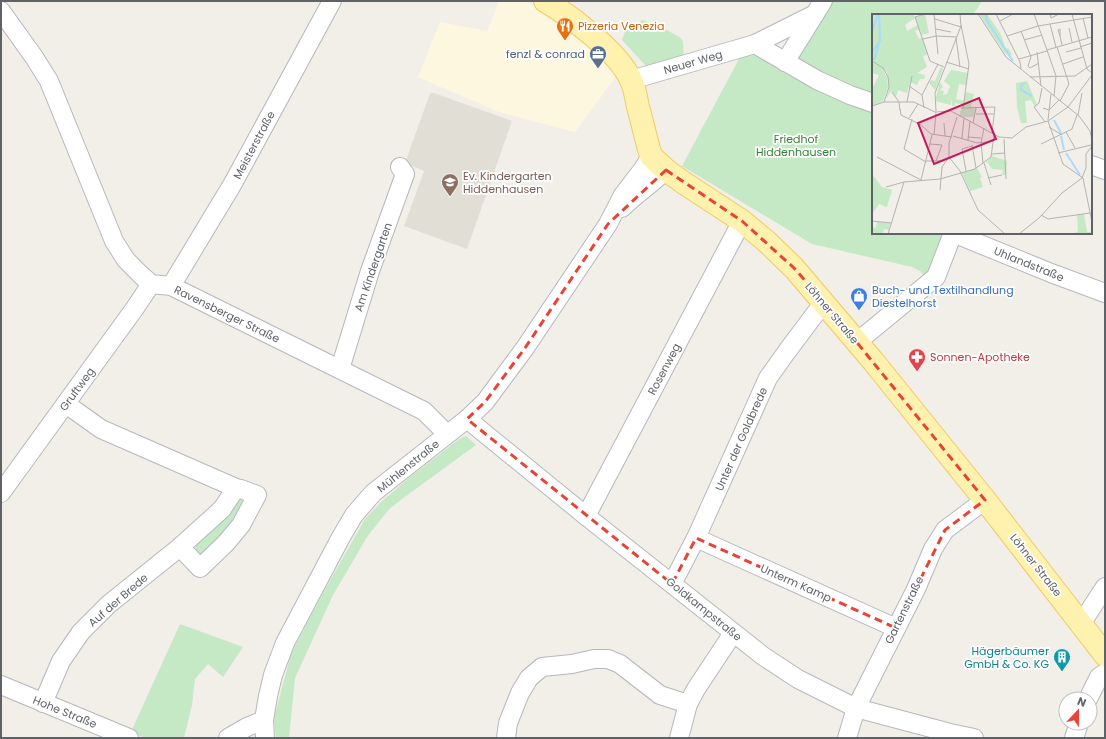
<svg xmlns="http://www.w3.org/2000/svg" width="1106" height="739" font-family="Poppins,sans-serif">
  <style>
    .commercial { fill: #fef7e0 }
    .education { fill: #e1ded6 }
    .green { fill: #c5e8c5 }
    .lines { fill: none; stroke-linecap: round; stroke-linejoin: round }
    .minor-casing { stroke: #b5b8bc; stroke-width: 20 }
    .major-casing { stroke: #f2c960; stroke-width: 24 }
    .minor { stroke: #fff; stroke-width: 18 }
    .major { stroke: #fff2af; stroke-width: 22 }
    .marked { fill: none; stroke: #ea4335; stroke-width: 3; stroke-dasharray: 8 5; stroke-linejoin: round }
    .labels { text-anchor: middle; dominant-baseline: central; stroke-width: 3.5; stroke-linejoin: round; paint-order: stroke }
    .food-label { font-size: 11px; fill: #c56008; stroke: #fff; text-anchor: start }
    .service-label { font-size: 11px; fill: #4e5e75; stroke: #fff; text-anchor: end }
    .street-label { font-size: 11px; fill: #5f6368; stroke: #fff }
    .park-label { font-size: 11px; fill: #348238; stroke: #fff }
    .education-label { font-size: 11px; fill: #785e54; stroke: #fff; text-anchor: start }
    .shop-label { font-size: 11px; fill: #366cbe; stroke: #fff; text-anchor: start }
    .health-label { font-size: 11px; fill: #be3a42; stroke: #fff; text-anchor: start }
    .culture-label { font-size: 11px; fill: #0d838f; stroke: #fff; text-anchor: end }
    .inset-river { fill: none; stroke: #aadaff; stroke-width: 2 }
    .inset-road { fill: none; stroke: #b3b3b1; stroke-width: 1 }
    .view { fill: #c2185b; fill-opacity: 0.15; stroke: #c2185b; stroke-width: 2 }
    .inset-edge { fill: none; stroke: #5f6368; stroke-width: 2 }
  </style>
  <rect width="100%" height="100%" fill="#f1efe8"/>
  <!-- commercial -->
  <path class="commercial" d="M499 1H525L534 6 554 19 598 54 617 75 575 132 502 113 418 77 440 22 487 31Z"/>
  <!-- education -->
  <path class="education" d="M431 93H434L512 121 467 249 404 226 424 171 405 163 429 96Z"/>
  <!-- green -->
  <g class="green">
    <path d="M832 1H982L973 15H873V233H946L926 278 920 271 912 267 812 244 682 166 739 59C744 55 752 51 760 53 765 55 781 66 787 69Z"/>
    <path d="M642 20 658 25 681 38 683 42 684 59 648 68 622 40 625 32Z"/>
    <path d="M466 436 476 445 410 493 389 509 367 537 333 595 295 678 289 738H276L274 718 291 654 323 593 365 519 380 503 410 477 458 440Z"/>
    <path d="M241 495 247 498 240 516 201 558 197 554 195 543Z"/>
    <path d="M180 624 243 647 223 677 208 664 195 679 192 705 184 738H145L131 732Z"/>
  </g>
  <g class="lines">
    <!-- minor casing -->
    <g class="minor-casing">
      <g id="minor">
        <path d="M1 11 34 57 49 81 114 241 126 260 140 274 151 284 171 286 424 411 447 434"/>
        <path d="M755 44 817 80 850 95 873 103"/>
        <path d="M785 62 823 1"/>
        <path d="M631 80 755 44 815 14"/>
        <path d="M1091 165 1105 170"/>
        <path d="M622 208C636 194 652 184 666 170"/>
        <path d="M953 233 1051 273 1105 293"/>
        <path d="M171 286 232 185 332 1"/>
        <path d="M857 342 936 277 953 233"/>
        <path d="M340 369 370 271 405 174 400 167"/>
        <path d="M66 404 101 429 236 488 241 489 257 495 241 525 226 543 200 568 180 547"/>
        <path d="M467 419 586 516 763 656 798 679 856 708 950 733 974 738"/>
        <path d="M1 493 135 308 151 284"/>
        <path d="M586 516 742 221"/>
        <path d="M696 538 896 628"/>
        <path d="M672 584 696 538 768 378 788 350 824 302"/>
        <path d="M1081 624 1105 587"/>
        <path d="M1 685 129 738"/>
        <path d="M1088 699 1099 677 1105 673"/>
        <path d="M43 703 61 661 81 632 109 604 180 547 222 509 236 488"/>
        <path d="M228 738 247 727 264 720"/>
        <path d="M265 738 264 720 268 696 273 675 285 643 341 537 354 515 373 493 467 419 485 402 525 348 608 224 623 195 643 169 651 156"/>
        <path d="M506 738 508 723 520 693 529 678 542 667 572 664 594 659H608L620 664 660 695 688 704"/>
        <path d="M679 738 688 704 696 689 733 633"/>
        <path d="M847 738 856 708 916 589 933 549 945 530 985 500"/>
        <path d="M1074 738 1079 723"/>
      </g>
    </g>
    <!-- major casing -->
    <g class="major-casing">
      <path id="major" d="M545 1C571 16 619 53 631 80 635 88 636 98 638 107 642 121 645 135 649 149L651 156 655 160 666 170 684 183 742 221 766 241 794 268 873 361 985 500 1105 655"/>
    </g>
    <!-- minor -->
    <use href="#minor" class="minor"/>
    <!-- major -->
    <use href="#major" class="major"/>
  </g>
  <!-- marked area -->
  <path class="marked" d="M666 170 742 221 794 268 824 302 985 500 945 530 896 628 696 538 672 584 467 419 485 402 525 348 608 224Z"/>
  <!-- icons -->
  <defs>
    <g id="restaurant-pin" transform="scale(0.9)"><path d="M0 17L-7.5 6A9.5 9.5 0 1 1 7.5 6Z" fill="#e8710a" stroke="#fff"/><path d="M-5-6h1v4h1v-4h1v4h1v-4h1v5L-1.5 .5V6h-2V.5L-5-1ZM5-6V6H3V1.5H1.5Q1.5-4 5-6Z" fill="#fff"/></g>
    <g id="office-pin" transform="scale(0.9)"><path d="M0 17L-7.5 6A9.5 9.5 0 1 1 7.5 6Z" fill="#5c6f8a" stroke="#fff"/><path d="M-6-3h4V-5.5h4V-3h4V5H-6ZM-1-4.5V-3h2v-1.5ZM-6 0V1H6V0Z" fill="#fff"/></g>
    <g id="school-pin" transform="scale(0.9)"><path d="M0 17L-7.5 6A9.5 9.5 0 1 1 7.5 6Z" fill="#8d6e63" stroke="#fff"/><path d="M0-5L7-2L0 1L-7-2ZM-4 1L0 2.5L4 1V4Q0 6-4 4Z" fill="#fff"/></g>
    <g id="shop-pin" transform="scale(0.9)"><path d="M0 17L-7.5 6A9.5 9.5 0 1 1 7.5 6Z" fill="#3f7fe0" stroke="#fff"/><path d="M-5-2.5h2.3a2.7 3.5 0 0 1 5.4 0H5L5.5 6h-11ZM-1.5-2.5h3a1.5 2.3 0 0 0-3 0Z" fill="#fff"/></g>
    <g id="pharmacy-pin" transform="scale(0.9)"><path d="M0 17L-7.5 6A9.5 9.5 0 1 1 7.5 6Z" fill="#e0444e" stroke="#fff"/><path d="M-2-6h4v4h4v4h-4v4h-4v-4h-4v-4h4Z" fill="#fff"/></g>
    <g id="building-pin" transform="scale(0.9)"><path d="M0 17L-7.5 6A9.5 9.5 0 1 1 7.5 6Z" fill="#0f9aa8" stroke="#fff"/><path d="M-4-6H4V6H1V3H-1V6H-4ZM-2.5-4.3h1.7v1.8h-1.7ZM.8-4.3h1.7v1.8H.8ZM-2.5-1h1.7V.8h-1.7ZM.8-1h1.7V.8H.8Z" fill="#fff"/></g>
  </defs>
  <g fill-rule="evenodd">
    <use href="#restaurant-pin" x="565" y="26"/>
    <use href="#office-pin" x="598" y="54"/>
    <use href="#school-pin" x="450" y="182"/>
    <use href="#shop-pin" x="859" y="296"/>
    <use href="#pharmacy-pin" x="917" y="357"/>
    <use href="#building-pin" x="1062" y="657"/>
  </g>
  <g class="labels">
    <!-- food labels -->
    <g class="food-label">
      <text x="578" y="26">Pizzeria Venezia</text>
    </g>
    <!-- service labels -->
    <g class="service-label">
      <text x="585" y="54">fenzl &amp; conrad</text>
    </g>
    <!-- street labels -->
    <g class="street-label">
      <text transform="translate(693 62) rotate(-16)">Neuer Weg</text>
      <text transform="translate(254 145) rotate(-62)">Meisterstraße</text>
      <text transform="translate(1029 264) rotate(22)">Uhlandstraße</text>
      <text transform="translate(373 267) rotate(-71)">Am Kindergarten</text>
      <text transform="translate(832 313) rotate(50)">Löhner Straße</text>
      <text transform="translate(227 314) rotate(26)">Ravensberger Straße</text>
      <text transform="translate(664 369) rotate(-62)">Rosenweg</text>
      <text transform="translate(77 389) rotate(-54)">Gruftweg</text>
      <text transform="translate(741 439) rotate(-66)">Unter der Goldbrede</text>
      <text transform="translate(408 466) rotate(-39)">Mühlenstraße</text>
      <text transform="translate(1036 565) rotate(52)">Löhner Straße</text>
      <text transform="translate(796 583) rotate(24)">Unterm Kamp</text>
      <text transform="translate(118 600) rotate(-41)">Auf der Brede</text>
      <text transform="translate(704 609) rotate(39)">Goldkampstraße</text>
      <text transform="translate(904 610) rotate(-64)">Gartenstraße</text>
      <text transform="translate(65 712) rotate(22)">Hohe Straße</text>
    </g>
    <!-- park labels -->
    <g class="park-label">
      <text x="796" y="139">Friedhof<tspan x="796" dy="13">Hiddenhausen</tspan></text>
    </g>
    <!-- education labels -->
    <g class="education-label">
      <text x="463" y="176">Ev. Kindergarten<tspan x="463" dy="13">Hiddenhausen</tspan></text>
    </g>
    <!-- shop labels -->
    <g class="shop-label">
      <text x="872" y="290">Buch- und Textilhandlung<tspan x="872" dy="13">Diestelhorst</tspan></text>
    </g>
    <!-- health labels -->
    <g class="health-label">
      <text x="930" y="357">Sonnen-Apotheke</text>
    </g>
    <!-- culture labels -->
    <g class="culture-label">
      <text x="1049" y="651">Hägerbäumer<tspan x="1049" dy="13">GmbH &amp; Co. KG</tspan></text>
    </g>
  </g>
  <!-- overview -->
  <g transform="translate(872 14)">
    <rect width="220" height="220" fill="#f1efe8"/>
    <path d="M0 0H51L42 1 43 4 53 0 57 19 50 21 48 15 43 17 47 25 50 24 56 40 51 42 55 53 45 59 53 61 52 65H48L45 71 38 68 35 79 26 76 24 83 19 77 14 85 17 74 15 58 0 47ZM43 4 46 11 35 17 33 11ZM107 0H115L128 19 134 35 136 34 140 40 137 42 132 38ZM0 48 10 54 15 64 16 73 11 87 0 92V75L7 61 0 59ZM69 53 71 55 63 76 57 69 59 66 63 67ZM79 56 96 59 94 71 87 70 84 85 92 87 91 91 83 89V92H80V83L79 91 63 87 68 68 71 73 68 76 72 77 71 81 67 80 72 81 75 80 78 72 72 67ZM155 67 165 91 163 93 159 86 153 87 155 109H149L145 93 144 69ZM94 78 102 80 99 92 103 95 102 103H87ZM120 142 135 147 134 161H130L131 156 120 155 115 148ZM105 154 110 163 108 164 111 173 98 177 90 159ZM0 160 10 173 20 176 15 193 7 190 0 200ZM212 200 215 218H220V220H201L206 217 205 201ZM5 208 18 209 17 216 12 215 11 220 0 219V213L4 214Z" fill="#c5e8c5" fill-rule="evenodd"/>
    <path class="inset-river" d="M114 0 115 7 141 47M0 18 6 0M0 38 8 27 7 0M2 46 7 30M153 69 149 72V76L160 82M182 106 189 119M189 122 192 136M194 139 208 161"/>
    <path class="inset-road" d="M53 0 43 3 58 47 72 53M62 0 66 40M106 0 134 43 207 102 218 117 220 126M124 0 148 48 149 55M162 0 175 36M178 0 179 4 187 0M200 0 215 55 220 59M211 4 216 24M63 5 89 13M128 7 141 0M178 10 184 33M89 11 97 50 91 95M197 14 200 28M64 15 79 18M149 17 159 43 156 52 158 54 167 49M135 22 166 12 220 3M188 22V15L186 16 188 22 190 31M84 24 88 53M51 25 64 22 85 23M152 26 170 21M185 33 197 70 188 87M208 33 220 29M175 36 184 62 182 82M175 36 220 23M165 38 169 72M194 38 209 34M147 45 175 37M0 47 11 54 16 63 17 73 12 88M74 48 97 55M191 50 211 43M158 63 203 62 220 50M37 72 50 81M20 78 27 88 28 96M35 88 40 62M0 92 12 88H42L63 98M162 93 167 89 170 74M162 93 173 108M52 94 50 81 66 50M89 94 123 93 120 119M171 94 177 96 187 86M28 95 29 101 49 111 59 120 80 123M64 97 63 79 89 12 88 0M63 98 79 97 127 123 140 124 154 113 176 107 196 93 220 61M104 100H122M206 101 210 79M85 103 77 129V143L88 157 106 196 133 220M37 104 46 90M40 105 32 135 54 148M176 106 179 80M176 107 191 150 211 164 220 208M72 109 73 122M101 109 104 94M177 113 190 121M194 118 203 134M62 121 64 98M81 122 105 129 122 127M96 123 109 124M90 124 92 104M132 125 134 165M96 126 98 107M58 130 70 131M169 130 200 115 205 101M100 131 104 154M186 139 219 131M120 140 133 139M5 143 49 166M54 147H73M64 147 70 131M111 149 109 129 112 114M112 149 119 171M94 157 90 135 100 132M116 164 130 161M49 166 60 121M14 173 32 168 68 165 103 155 119 143 122 121M68 176 70 153 77 143M169 201 176 205 218 199M0 207 19 209M16 220 32 168M147 220 167 204 190 179 210 164 214 154V140L220 132"/>
    <path class="view" d="M107 84 124 125 62 150 46 109Z"/>
    <rect width="220" height="220" class="inset-edge"/>
  </g>
  <!-- border -->
  <rect width="1106" height="739" fill="none" stroke="#5f6368" stroke-width="4"/>
  <!-- north arrow -->
  <g transform="translate(1078 711) rotate(22)"><circle r="19" fill="#ffffff" stroke="#bfc1c3"/>
  <path d="M0-3L7 15L0 10L-7 15Z" fill="#ea4335"/>
  <text y="-6" font-size="11" font-weight="bold" text-anchor="middle" fill="#5f6368">N</text>
  </g>
</svg>
